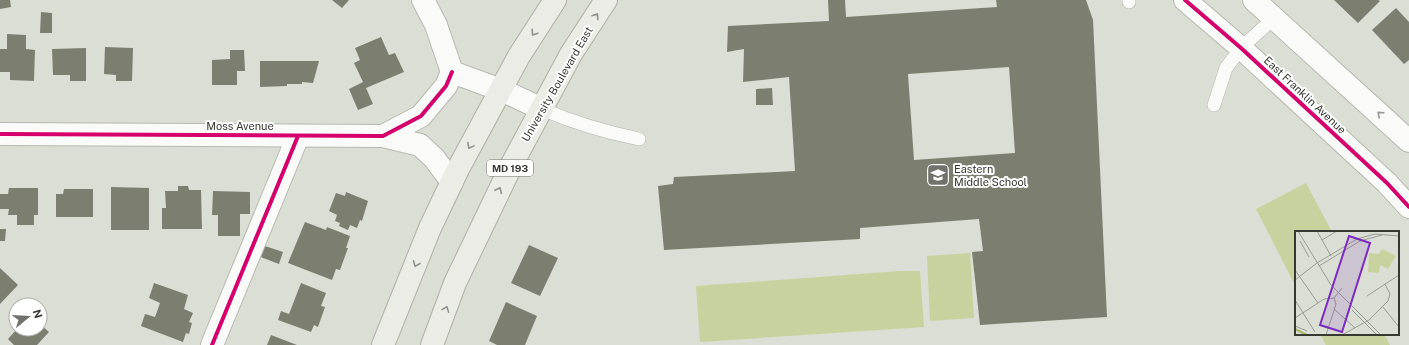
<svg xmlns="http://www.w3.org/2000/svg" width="1409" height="345" font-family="'Public Sans',sans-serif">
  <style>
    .green { fill: #c8d29f }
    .building { fill: #7c7f70; fill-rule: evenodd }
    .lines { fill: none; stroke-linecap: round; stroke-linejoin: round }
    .service-casing { stroke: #b7b9b1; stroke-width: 14 }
    .minor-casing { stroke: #b7b9b1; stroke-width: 24 }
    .primary-casing { stroke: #aeb1a1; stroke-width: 24 }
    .service { stroke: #fafaf9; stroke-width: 13 }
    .minor { stroke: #fafaf9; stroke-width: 22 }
    .primary { stroke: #eaece5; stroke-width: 22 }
    .cycleway-casing { stroke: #fff; stroke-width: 6 }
    .cycleway { stroke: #d6006c; stroke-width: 4 }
    .oneway { stroke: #90928c }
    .oneway2 { stroke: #989996 }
    .labels { text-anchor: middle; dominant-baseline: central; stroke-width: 4; stroke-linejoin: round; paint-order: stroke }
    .shield { fill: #fff; stroke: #737470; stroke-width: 1 }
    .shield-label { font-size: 10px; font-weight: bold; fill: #373832 }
    .street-label { font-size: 11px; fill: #373832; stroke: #fff }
    .poi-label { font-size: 11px; fill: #373832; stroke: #fff; text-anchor: start }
    .inset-river { fill: none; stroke: #abb76e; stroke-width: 2 }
    .inset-road { fill: none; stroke: #999c93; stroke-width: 1 }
    .view { fill: #7b2cbf; fill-opacity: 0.15; stroke: #7b2cbf; stroke-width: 2 }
    .inset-edge { fill: none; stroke: #373832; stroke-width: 2 }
  </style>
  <rect width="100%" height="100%" fill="#dbded4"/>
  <!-- green -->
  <g class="green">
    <path d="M1306 183 1332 232H1296V287L1256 209Z"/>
    <path d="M970 253 974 318 930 321 927 256Z"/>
    <path d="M900 271H920L924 327 700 342 696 286Z"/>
    <path d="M1320 334H1384L1390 345H1326Z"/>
  </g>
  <!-- building -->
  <g class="building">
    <path d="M0 0H10L11 7 0 9Z"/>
    <path d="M332 0H349L342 8Z"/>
    <path d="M828 0H845L846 17 997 7 996 0H1086L1093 20 1107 317 980 325 972 252 983 251 979 219 860 228V239L664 250 658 186 673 184 674 177 795 171 789 77 743 82 744 49 727 52 728 26 829 21ZM1009 67 1015 153 914 160 908 74Z"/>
    <path d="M1334 0H1378L1380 1 1358 23Z"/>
    <path d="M1396 8 1409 22V60L1404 64 1372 30Z"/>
    <path d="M41 12 52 13V33H40Z"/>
    <path d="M7 34 26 35V49L35 50 34 81 10 80V72H0V49H7Z"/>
    <path d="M381 37 389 55 395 53 404 72 366 88 373 104 358 110 349 89 363 82 354 63 360 60 355 48Z"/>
    <path d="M105 47 133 48 132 81H116V75L104 74Z"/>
    <path d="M86 48V81H70V75H53L52 49Z"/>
    <path d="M230 50H244L245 71H237V85H212V60L230 59Z"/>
    <path d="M260 61H319L313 83 302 82V84H287V86L260 87Z"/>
    <path d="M772 88 773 105H756V89Z"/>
    <path d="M178 186H188L189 190H201L202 229H162V208H166L165 191H178Z"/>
    <path d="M111 187 149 188V230H111Z"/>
    <path d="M9 188H38V215H34V225H17V215H8L9 209H0V194H8Z"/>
    <path d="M64 189H93V217H56V194H63Z"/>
    <path d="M213 191 250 192V214H240V236H218V215H212Z"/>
    <path d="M346 192 368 201 362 221 360 220 357 228 350 225 348 230 339 226 340 223 335 221 337 215 329 211 336 193 345 196Z"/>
    <path d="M305 222 326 230 327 227 350 236 346 248H348L340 270 336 269 332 280 288 263Z"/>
    <path d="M0 229H6L5 241H0Z"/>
    <path d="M262 245 283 252 279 264 258 256Z"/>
    <path d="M529 245 558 258 540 296 511 283Z"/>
    <path d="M0 268 18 285 0 304Z"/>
    <path d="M154 283 188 295 184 309 193 313 189 322 192 323 189 334 186 333 183 342 141 326 145 314 155 317 160 303 149 298Z"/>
    <path d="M301 283 326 293 321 306 325 307 318 327 314 325 311 332 278 320 281 311 289 314Z"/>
    <path d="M506 302 537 316 525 345H497L489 341Z"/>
    <path d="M40 324 49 332 37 345H14L8 339 17 329H40Z"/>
    <path d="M271 335 297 345H267Z"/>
  </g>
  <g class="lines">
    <!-- service casing -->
    <g class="service-casing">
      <g id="service">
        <path d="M1129 2V0"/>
        <path d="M1214 105 1226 68 1241 48 1274 18"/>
        <path d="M542 109C574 123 605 132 639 139"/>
      </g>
    </g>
    <!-- minor casing -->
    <g class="minor-casing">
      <g id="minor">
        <path d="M423 0 436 25 452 72 501 90 542 109"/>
        <path d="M1185 0 1241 48 1387 183 1409 207"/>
        <path d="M1254 0 1409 141"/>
        <path d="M0 134 383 136 421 116 446 86 452 72"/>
        <path d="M383 136 420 145 434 158 452 182"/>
        <path d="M212 345 298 136"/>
      </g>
    </g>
    <!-- primary casing -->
    <g class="primary-casing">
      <g id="primary">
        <path d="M383 345 430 228 458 169 519 56 555 0"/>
        <path d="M432 345 455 283 512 164 571 54 606 0"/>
      </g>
    </g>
    <!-- service -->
    <use href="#service" class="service"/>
    <!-- minor -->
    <use href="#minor" class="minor"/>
    <!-- primary -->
    <use href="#primary" class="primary"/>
    <!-- cycleway casing -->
    <g class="cycleway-casing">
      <g id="cycleway">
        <path d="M1185 0 1241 48 1387 183 1409 207"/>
        <path d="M0 134 383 136 421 116 446 86 452 72"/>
        <path d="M212 345 298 136"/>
      </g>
    </g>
    <!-- cycleway -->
    <use href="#cycleway" class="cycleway"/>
  </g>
  <!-- one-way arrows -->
  <defs><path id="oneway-chevron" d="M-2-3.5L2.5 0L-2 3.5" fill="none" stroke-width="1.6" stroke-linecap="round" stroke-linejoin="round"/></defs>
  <g class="oneway">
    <use href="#oneway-chevron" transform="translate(596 16) rotate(-57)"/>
    <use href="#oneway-chevron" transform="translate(534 33) rotate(123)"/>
    <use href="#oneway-chevron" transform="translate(470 146) rotate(118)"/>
    <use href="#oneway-chevron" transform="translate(499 190) rotate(-65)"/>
    <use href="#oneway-chevron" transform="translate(416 264) rotate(112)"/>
    <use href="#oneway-chevron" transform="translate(446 309) rotate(-69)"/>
  </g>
  <use class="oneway2" href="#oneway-chevron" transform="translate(1380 114) rotate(-138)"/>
  <!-- icons -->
  <defs>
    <g id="school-square" transform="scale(1.15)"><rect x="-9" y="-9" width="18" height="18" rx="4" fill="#70726b" stroke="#fff"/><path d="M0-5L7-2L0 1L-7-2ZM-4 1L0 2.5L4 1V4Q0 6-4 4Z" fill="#fff"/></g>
  </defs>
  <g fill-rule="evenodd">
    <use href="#school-square" x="938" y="175"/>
  </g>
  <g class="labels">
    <!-- shield labels -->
    <rect class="shield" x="487" y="160" width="46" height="16" rx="3"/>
    <g class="shield-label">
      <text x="510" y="168">MD 193</text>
    </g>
    <!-- street labels -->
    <g class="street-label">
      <text transform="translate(557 84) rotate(-60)">University Boulevard East</text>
      <text transform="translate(1305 95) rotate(43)">East Franklin Avenue</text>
      <text x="240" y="126">Moss Avenue</text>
    </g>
    <!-- poi labels -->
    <g class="poi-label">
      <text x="954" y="169">Eastern<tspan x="954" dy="13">Middle School</tspan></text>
    </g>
  </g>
  <!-- overview -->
  <g transform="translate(1295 231)">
    <rect width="104" height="104" fill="#dbded4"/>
    <path d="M87 18 101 25 93 38 85 34 84 42 73 41 74 22 84 23Z" fill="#c8d29f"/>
    <path class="inset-river" d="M0 98 12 104"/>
    <path class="inset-road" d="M3 0 36 54 86 104M22 0 36 25M27 9 42 0M5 10 14 26M24 35 65 10 87 4M0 39 23 72M0 49 22 32 62 8 80 3 104 5M72 65 104 44M0 69 20 101M88 76 104 96M39 78 60 97M57 79 82 104M0 87 29 68 39 67 47 57M0 95 12 100M31 104 41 73 39 67M47 104 74 89 93 70 95 63 90 53"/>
    <path class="view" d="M54 5 75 12 47 101 25 94Z"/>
    <rect width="104" height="104" class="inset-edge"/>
  </g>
  <!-- north arrow -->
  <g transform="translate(28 317) rotate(72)"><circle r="19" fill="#ffffff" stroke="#afafad"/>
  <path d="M0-3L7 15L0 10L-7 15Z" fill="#70726b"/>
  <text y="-6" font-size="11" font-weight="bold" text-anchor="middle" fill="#373832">N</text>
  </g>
</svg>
